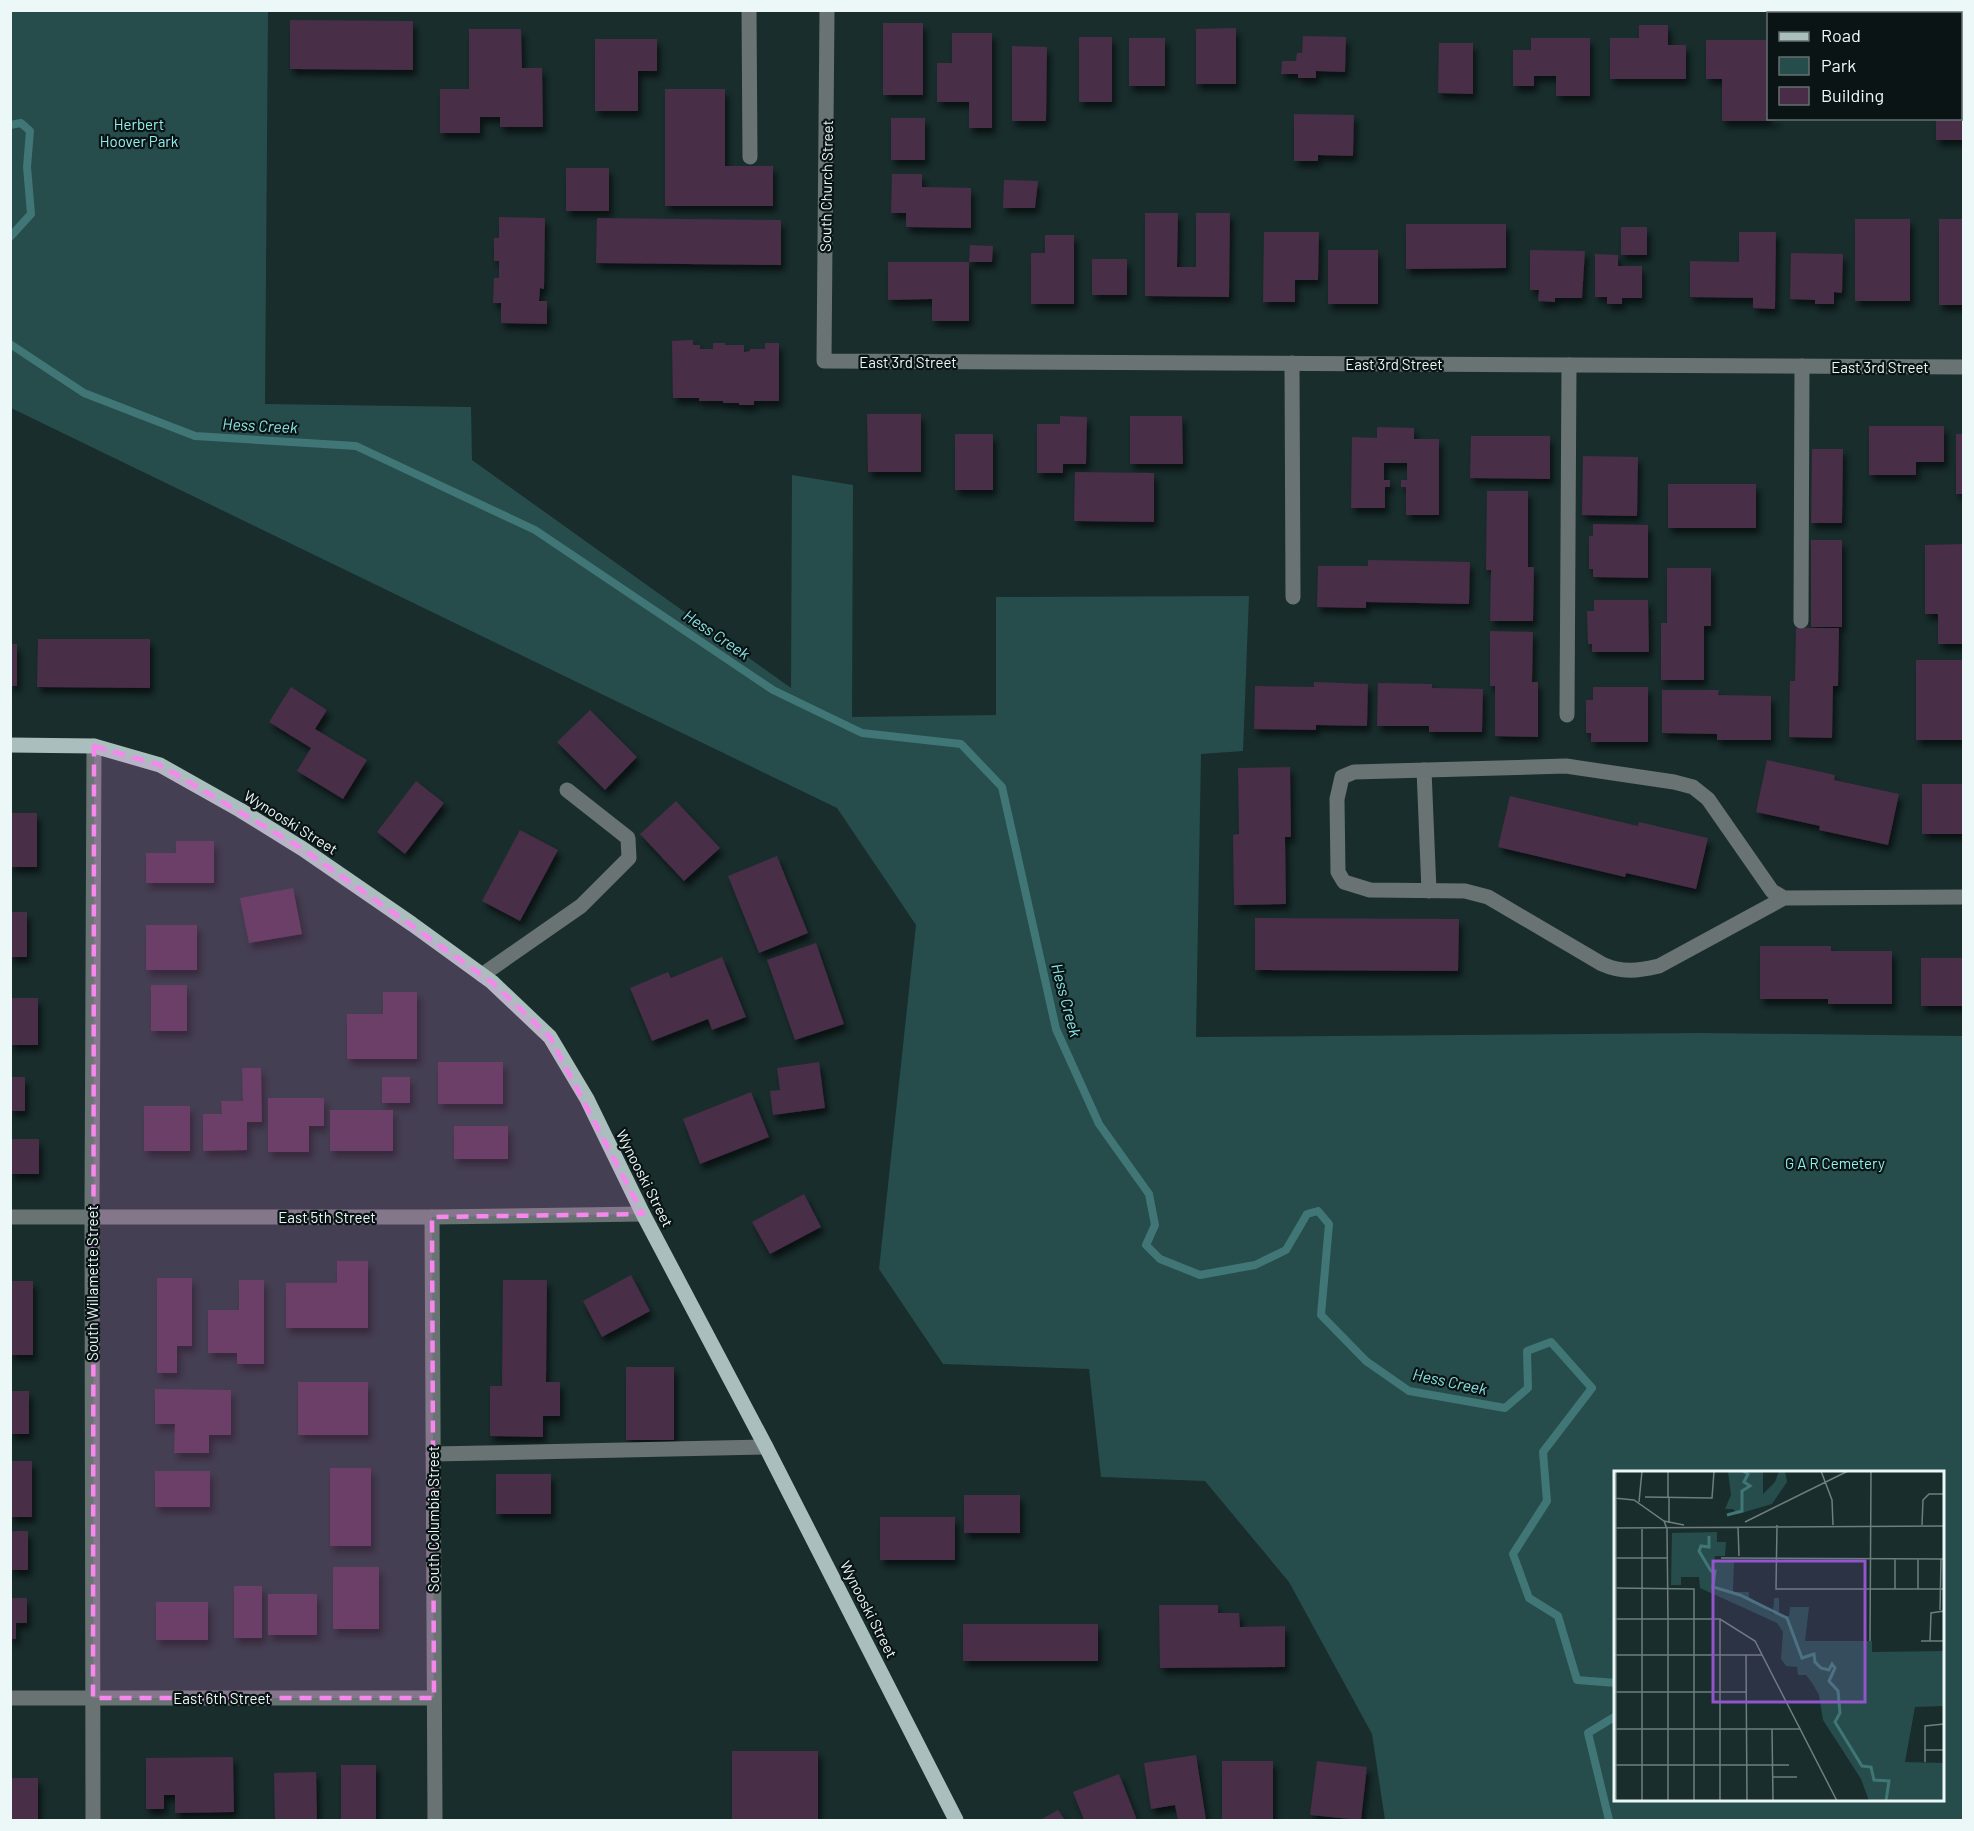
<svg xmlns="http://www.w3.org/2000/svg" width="1974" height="1831" font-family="Barlow,sans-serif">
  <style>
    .green { fill: #264c4c; fill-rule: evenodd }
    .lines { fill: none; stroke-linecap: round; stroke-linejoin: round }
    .stream { stroke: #417676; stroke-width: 8 }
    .building { fill: #492d46; filter: url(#shadow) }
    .minor { stroke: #6a7373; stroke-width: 15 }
    .major { stroke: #aabebe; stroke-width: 15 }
    .marked { fill: #f688ed; fill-opacity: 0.2; stroke: #f688ed; stroke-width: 4.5; stroke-dasharray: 12 8; stroke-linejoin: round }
    .labels { text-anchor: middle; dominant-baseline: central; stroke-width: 4.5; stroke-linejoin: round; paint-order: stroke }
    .park-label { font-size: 15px; fill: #93eeee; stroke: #0b1414 }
    .street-label { font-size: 15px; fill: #ecf8f8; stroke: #0b1414 }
    .water-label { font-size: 16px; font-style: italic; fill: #8ae4e5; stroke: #0b1414 }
    .inset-river { fill: none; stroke: #417676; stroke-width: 3 }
    .inset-road { fill: none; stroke: #6d7e7e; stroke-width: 1.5 }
    .view { fill: #9255ca; fill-opacity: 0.15; stroke: #9255ca; stroke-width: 3 }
    .inset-edge { fill: none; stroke: #ecf8f8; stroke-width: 3 }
  </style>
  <defs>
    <filter id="shadow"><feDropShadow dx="3.5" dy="6" stdDeviation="3" flood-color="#0009"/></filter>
  </defs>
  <rect width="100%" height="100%" fill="#192d2d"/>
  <!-- green -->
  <path class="green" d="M10 11H268L265 404 471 407 472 460 791 688 792 475 853 485 852 717 996 715V597L1249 596 1243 751 1201 754 1196 1037 1703 1033 1963 1036V1820H1385L1372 1734 1289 1582 1205 1481 1101 1477 1089 1369 943 1364 879 1269 916 925 837 808 11 408ZM1616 1472H1942V1800H1616Z"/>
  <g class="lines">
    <!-- stream -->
    <g class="stream">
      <path d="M10 125 21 123 30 131 27 167 31 214 10 237"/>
      <path d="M10 344 84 393 195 436 356 446 535 530 773 690 862 733 961 744 1002 787 1056 1029 1099 1124 1149 1194 1155 1225 1146 1245 1160 1259 1200 1275 1255 1265 1286 1250 1307 1214 1318 1211 1329 1224 1321 1315 1366 1361 1409 1391 1505 1408 1528 1388 1527 1351 1551 1342 1592 1388 1543 1452 1547 1501 1513 1554 1529 1598 1558 1616 1577 1680 1616 1683"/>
      <path d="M1609 1820 1588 1733 1616 1716"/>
    </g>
  </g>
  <!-- building -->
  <g class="building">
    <path d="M290 20 413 21V70L290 69Z"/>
    <rect x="883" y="23" width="40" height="72"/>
    <path d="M1639 25H1668V45H1686V79H1610V38H1639Z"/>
    <path d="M1236 28V84H1196V29Z"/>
    <path d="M469 29H521L522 68H542L543 127H500V117H480V133H440V89H469Z"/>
    <path d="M952 33H992V128H969V102H937V63H952Z"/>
    <path d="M1303 36 1346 37 1345 72 1316 71V78H1298V74H1281L1282 61H1296L1297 53H1302Z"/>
    <rect x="1079" y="37" width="33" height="65"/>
    <path d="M1960 37H1964V140H1936V118H1960Z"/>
    <rect x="1129" y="38" width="36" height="48"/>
    <path d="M1531 38H1590V96H1556V76H1534V86H1513V50H1531Z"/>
    <path d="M595 39H657V71H638V111H595Z"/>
    <path d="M1706 40H1768V118H1777V121H1722V79H1706Z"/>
    <path d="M1439 43H1473V94L1438 93Z"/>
    <path d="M1012 46 1047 47 1046 121H1012Z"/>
    <path d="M665 89H725V166H773V206H665Z"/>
    <path d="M1294 114 1354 115 1353 156 1318 155V161H1294Z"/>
    <rect x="891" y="118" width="34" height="42"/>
    <rect x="566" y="168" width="43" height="43"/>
    <path d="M892 174H922V187L971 188V228L906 227V213H891Z"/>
    <path d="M1004 180 1038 181 1035 208H1003Z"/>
    <path d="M1145 213H1178L1177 267H1196V213H1230L1229 297 1145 296Z"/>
    <path d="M499 217 545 218 544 289 540 288 539 301H547V324L501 323V303H493L494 278H499V261H494V238H499Z"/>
    <path d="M597 218 781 220V265L596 263Z"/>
    <rect x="1855" y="219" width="55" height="82"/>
    <rect x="1939" y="219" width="25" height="86"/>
    <path d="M1406 224H1506V268L1406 269Z"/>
    <rect x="1621" y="227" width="26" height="28"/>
    <path d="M1264 232H1319L1318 280H1295V302H1263Z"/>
    <path d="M1739 232H1776L1775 309 1753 308V298L1690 297V261L1739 262Z"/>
    <path d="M1045 235H1074V304H1031V253H1045Z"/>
    <path d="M970 245 993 246 992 262H969Z"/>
    <rect x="1328" y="250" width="50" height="54"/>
    <path d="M1530 250 1585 251 1582 298H1555V302L1538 301 1539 290H1530Z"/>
    <path d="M1791 253 1843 254 1842 293 1834 292V304H1815V300L1790 299Z"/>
    <path d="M1595 254 1618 255V266H1642V298H1622V304H1607V297H1595Z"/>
    <rect x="1092" y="259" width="35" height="36"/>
    <path d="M888 262H969V321H932V299L888 300Z"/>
    <path d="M693 340V345H700V349H713V343H725V345H744V352L750 351V349H765V343H779V401H754V405H739V403H723V401H699V398H673L672 341Z"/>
    <path d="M867 414H921V472H868Z"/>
    <path d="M1060 416 1087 417 1086 464H1063V473H1037V424H1060Z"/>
    <path d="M1130 416H1182L1183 464H1130Z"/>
    <path d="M1869 426H1944V462H1916V475H1869Z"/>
    <path d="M1377 427 1414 428V439H1439V515H1406V487H1401V480H1407V463H1384V480H1390V487H1385V508H1351L1352 437 1377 438Z"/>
    <rect x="955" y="434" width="38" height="56"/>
    <rect x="1956" y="434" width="8" height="60"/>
    <path d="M1471 436H1550V479L1470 478Z"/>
    <path d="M1812 449H1843L1842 523H1811Z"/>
    <path d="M1583 456 1638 457 1637 516 1582 515Z"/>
    <path d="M1075 472 1154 473V522L1074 521Z"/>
    <rect x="1668" y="484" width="88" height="44"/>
    <path d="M1487 491H1528V567H1534L1533 621H1490L1491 570H1486Z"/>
    <path d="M1593 524 1648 525V578L1593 577V569H1589V536H1593Z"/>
    <rect x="1811" y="540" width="31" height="87"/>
    <path d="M1964 544V644H1938V614H1925V545Z"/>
    <path d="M1368 560 1470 562 1469 604 1366 602V608L1317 607 1318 566H1368Z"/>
    <path d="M1667 568H1711V626H1704V680H1661V623H1667Z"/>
    <path d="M1594 600H1648L1649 652H1592V644H1588L1587 611H1594Z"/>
    <path d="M1796 628H1839L1838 686H1833L1832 738 1789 737 1790 681H1795Z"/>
    <path d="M1490 631 1533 632 1532 682H1538V737L1495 736V686H1490Z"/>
    <path d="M38 639H150V688L37 687Z"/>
    <rect x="10" y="644" width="7" height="42"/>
    <rect x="1916" y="660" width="47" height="80"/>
    <path d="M1314 682 1368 684 1367 726 1316 725V730L1254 729 1255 686 1314 687Z"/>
    <path d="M1378 683 1432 684V688L1483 689 1482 732H1429V726H1377Z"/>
    <path d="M291 687 327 710 315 729 367 760 343 799 297 771 311 748 269 722Z"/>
    <path d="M1593 687H1648V742H1591V733H1586V700H1593Z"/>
    <path d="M1662 690H1719L1718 695 1771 696V740H1717V734L1662 733Z"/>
    <path d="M590 710 637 757 605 790 557 742Z"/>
    <path d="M1767 760 1835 775 1834 780 1899 794 1888 845 1819 830 1820 826 1756 812Z"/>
    <path d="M1290 767 1291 837H1285L1286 904 1234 905 1233 835 1239 834 1238 768Z"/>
    <path d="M416 781 444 803 405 854 377 832Z"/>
    <rect x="1922" y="784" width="42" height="50"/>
    <path d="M1510 796 1638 826 1639 822 1708 838 1696 889 1626 873 1625 877 1498 847Z"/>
    <path d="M676 801 720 848 684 881 640 834Z"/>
    <rect x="10" y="813" width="27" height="54"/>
    <path d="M520 830 558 850 520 921 482 901Z"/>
    <path d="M176 841H214V883H146V853H176Z"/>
    <path d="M777 856 808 933 759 953 728 876Z"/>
    <path d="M293 888 302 934 249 943 240 898Z"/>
    <rect x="10" y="912" width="17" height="45"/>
    <path d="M1255 918 1459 919 1458 971 1255 970Z"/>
    <rect x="146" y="925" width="51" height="45"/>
    <path d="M816 943 844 1024 795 1040 767 960Z"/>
    <path d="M1760 946H1831V951H1892V1004H1828V999H1760Z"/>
    <path d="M722 957 746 1017 712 1030 708 1019 652 1041 630 988 668 972 671 978Z"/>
    <rect x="1921" y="958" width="43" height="48"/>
    <rect x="151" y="985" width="36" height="46"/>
    <path d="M383 992H417V1059H347V1014H383Z"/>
    <rect x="10" y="998" width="28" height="47"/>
    <rect x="438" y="1062" width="65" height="42"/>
    <path d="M819 1062 825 1108 773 1115 770 1091 780 1090 777 1068Z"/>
    <path d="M242 1068H261L262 1122H247V1150L203 1151V1114H222L221 1101H243Z"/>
    <rect x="10" y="1077" width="15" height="34"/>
    <rect x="382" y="1077" width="28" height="26"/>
    <path d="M751 1092 769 1137 700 1164 683 1119Z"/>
    <path d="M268 1098H324V1126H309V1152H268Z"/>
    <rect x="144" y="1106" width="46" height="45"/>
    <rect x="330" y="1110" width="63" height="41"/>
    <rect x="454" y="1126" width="54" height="33"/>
    <rect x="10" y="1139" width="29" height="35"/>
    <path d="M804 1194 821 1227 770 1254 752 1222Z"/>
    <path d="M337 1261H368V1328H286V1283H337Z"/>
    <path d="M631 1275 650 1311 602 1337 583 1301Z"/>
    <path d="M157 1278H192V1346H177V1373H157Z"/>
    <path d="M239 1280H264V1364H237V1353H208V1310H239Z"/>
    <path d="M503 1280H547L546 1382H560V1416H543V1437L490 1436V1386H502Z"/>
    <rect x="10" y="1281" width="23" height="74"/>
    <rect x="626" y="1367" width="48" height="73"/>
    <rect x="298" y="1382" width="70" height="53"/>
    <path d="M155 1389 231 1390V1435H209V1453H174L175 1424H155Z"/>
    <rect x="10" y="1391" width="19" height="43"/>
    <rect x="10" y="1461" width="22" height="56"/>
    <rect x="330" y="1468" width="41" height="78"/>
    <rect x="155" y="1471" width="55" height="36"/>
    <rect x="496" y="1474" width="55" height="40"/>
    <rect x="964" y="1495" width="56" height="38"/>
    <rect x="880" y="1517" width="75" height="43"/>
    <rect x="10" y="1531" width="18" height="39"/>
    <rect x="333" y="1567" width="46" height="62"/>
    <rect x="234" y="1586" width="28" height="52"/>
    <rect x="268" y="1594" width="49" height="41"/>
    <path d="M10 1598H27V1623H16V1639H10Z"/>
    <rect x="156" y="1602" width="52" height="38"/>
    <path d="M1159 1605H1218V1613H1239L1240 1627 1285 1626V1667L1160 1668Z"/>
    <rect x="963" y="1624" width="135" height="37"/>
    <rect x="732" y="1751" width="86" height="69"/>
    <path d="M1196 1755 1206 1820H1178L1175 1805 1151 1809 1144 1763Z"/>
    <path d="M233 1757 234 1812 175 1813V1795H164V1809H146V1758Z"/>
    <rect x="1222" y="1761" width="51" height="59"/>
    <path d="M1317 1761 1367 1767 1361 1820 1310 1815Z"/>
    <rect x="341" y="1765" width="35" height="55"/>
    <path d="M316 1772 317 1820H275L274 1773Z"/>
    <path d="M1119 1774 1137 1820H1084L1073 1792Z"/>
    <rect x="10" y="1778" width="28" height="42"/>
    <path d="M1058 1810 1065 1820H1040Z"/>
  </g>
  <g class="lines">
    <!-- minor -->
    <g class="minor">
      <path d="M749 10 750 157"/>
      <path d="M827 10 824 361 1964 367"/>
      <path d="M1292 363 1293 597"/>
      <path d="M1801 621 1802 366"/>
      <path d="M1567 715 1569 365"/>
      <path d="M1424 770 1429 891"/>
      <path d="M1784 898 1772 891 1708 799 1693 787 1674 782 1566 766 1354 772 1342 777 1337 799 1338 872 1344 882 1370 890 1465 891 1488 897 1602 964C1622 973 1638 971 1659 966L1784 898 1964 897"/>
      <path d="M482 975 581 906 629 858 628 838 567 790"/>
      <path d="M10 1217H432L643 1214"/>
      <path d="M432 1217 435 1820"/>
      <path d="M433 1454 766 1447"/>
      <path d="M10 1698H434"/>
      <path d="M93 1820 92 1217 94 746"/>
    </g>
    <!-- major -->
    <path class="major" d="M10 745 94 746 160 765 240 810 303 849 412 924 492 982 550 1037 587 1099 643 1214 766 1447 956 1820"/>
  </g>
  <!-- marked area -->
  <path class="marked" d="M94 746 160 765 303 849 492 982 550 1037 643 1214 432 1217 434 1698H93Z"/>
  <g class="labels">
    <!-- park labels -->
    <g class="park-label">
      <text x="139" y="124">Herbert<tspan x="139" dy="17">Hoover Park</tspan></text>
      <text x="1835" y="1163">G A R Cemetery</text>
    </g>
    <!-- street labels -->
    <g class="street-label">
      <text transform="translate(826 186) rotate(-89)">South Church Street</text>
      <text x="908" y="362">East 3rd Street</text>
      <text x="1394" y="364">East 3rd Street</text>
      <text x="1880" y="367">East 3rd Street</text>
      <text transform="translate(291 822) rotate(32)">Wynooski Street</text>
      <text transform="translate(645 1178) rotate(63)">Wynooski Street</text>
      <text x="327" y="1217">East 5th Street</text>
      <text transform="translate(92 1283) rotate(-90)">South Willamette Street</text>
      <text transform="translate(433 1519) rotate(-90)">South Columbia Street</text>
      <text transform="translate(869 1609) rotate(63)">Wynooski Street</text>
      <text x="222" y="1698">East 6th Street</text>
    </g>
    <!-- water labels -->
    <g class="water-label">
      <text transform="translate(260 425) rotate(3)">Hess Creek</text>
      <text transform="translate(717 634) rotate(34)">Hess Creek</text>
      <text transform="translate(1067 1000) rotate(75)">Hess Creek</text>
      <text transform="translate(1450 1381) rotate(12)">Hess Creek</text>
    </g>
  </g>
  <!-- overview -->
  <g transform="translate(1614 1471)">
    <rect width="330" height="330" fill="#192d2d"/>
    <path d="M149 0V23L161 11 165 0H171L173 11 158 33 124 43 119 38H111L117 24 114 1ZM103 61V71H112L111 85H101L100 90H120L119 121H135V126L159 143 160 127H165V145H175L176 136H195L191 170H258V181L329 180 330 235 301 236 291 291 330 292V330H255L247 308 209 249 205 224 198 212 192 204H184L183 196 172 195 167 188 169 161 163 152 86 117 85 106H67V114H57L58 62Z" fill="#264c4c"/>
    <path class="inset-river" d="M113 44 128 40V20L136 15 130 11 134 3 129 0M95 65V76L87 75 85 80 97 100H101L99 116 126 124 173 147 188 187 200 183 201 191 207 197 215 199 218 193 221 197 215 210 224 220 226 242 221 251 248 295 257 296 260 309 275 310 272 330"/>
    <path class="inset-road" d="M207 0 218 29 219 54M31 26 98 27 100 0M54 26V0M0 27 20 29 50 50 70 54M25 31 28 0M50 50 53 58 54 148H106L141 170 223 330M131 51 234 0M55 52V27M163 54 162 118H330M308 54 309 29 315 23H330M124 56 125 85M0 57 330 55M0 87H54M107 87 330 88M304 88V118M0 117 80 118V330M281 118V88M326 139 327 88M0 148H54V330M106 148V330M256 170 257 0M307 170H330M316 170 317 142 330 140M1 184H148M132 184 133 330M0 221H132M1 258H187M158 258 159 330M311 279H330M311 291V255L330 253M1 294H175M159 306H183M2 330V0M28 330V58"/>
    <path class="view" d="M99 90H251V231H99Z"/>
    <rect width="330" height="330" class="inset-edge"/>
  </g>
  <!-- border -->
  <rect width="1974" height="1831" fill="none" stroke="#ecf8f8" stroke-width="24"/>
  <!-- legend -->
  <rect x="1767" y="12" width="195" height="108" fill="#0b1414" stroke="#656f6f" stroke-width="1.5"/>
  <rect x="1779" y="32" width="30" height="9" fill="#aabebe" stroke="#656f6f" stroke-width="1.5"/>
  <text x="1821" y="42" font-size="18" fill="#ecf8f8">Road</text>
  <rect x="1779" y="57" width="30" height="18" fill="#264c4c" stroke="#656f6f" stroke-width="1.5"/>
  <text x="1821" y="72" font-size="18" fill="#ecf8f8">Park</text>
  <rect x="1779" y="87" width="30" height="18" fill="#492d46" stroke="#656f6f" stroke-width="1.5"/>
  <text x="1821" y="102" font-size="18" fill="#ecf8f8">Building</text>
</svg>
